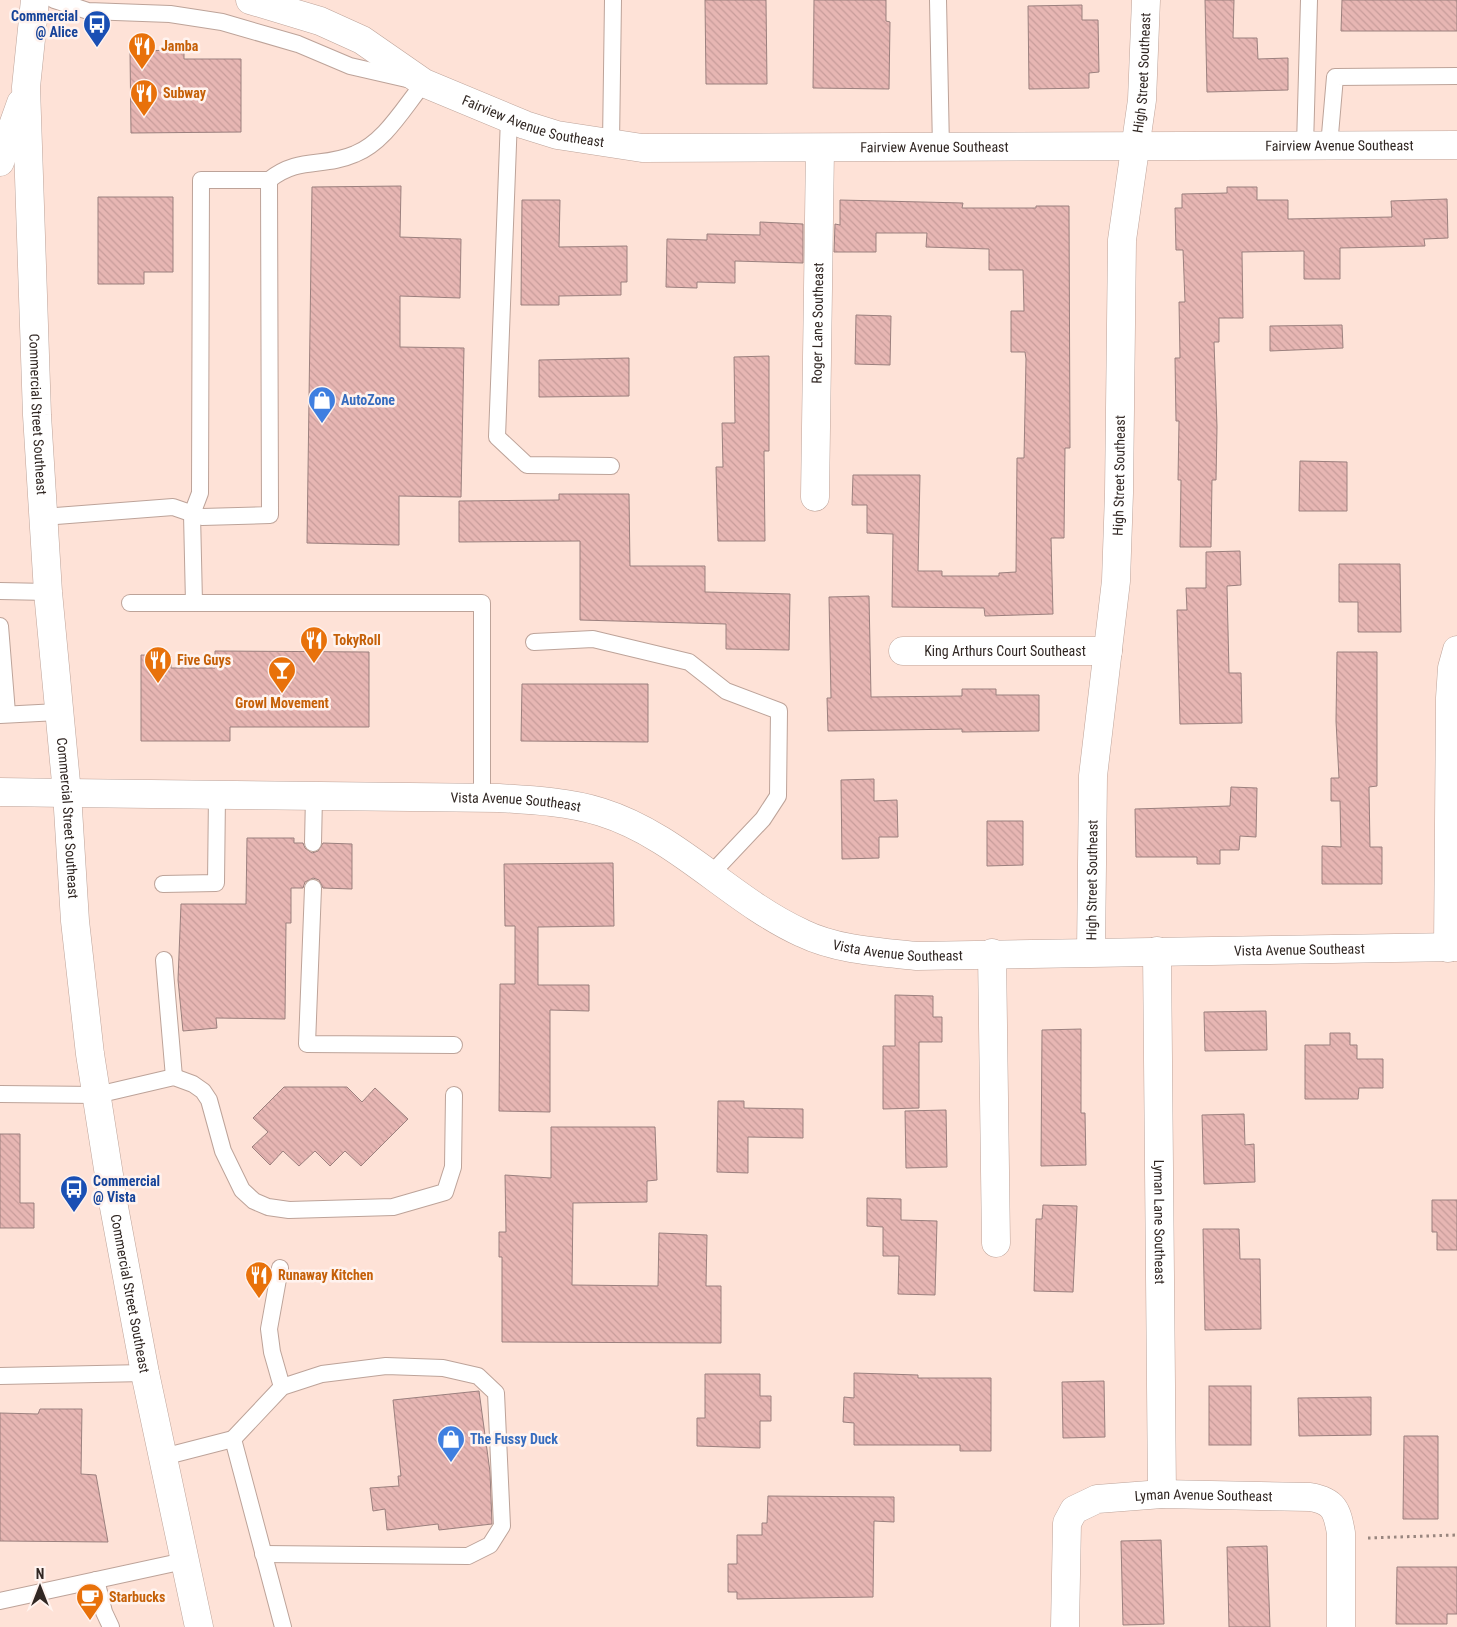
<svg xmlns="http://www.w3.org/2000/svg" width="1457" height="1627" font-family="'Roboto Condensed',sans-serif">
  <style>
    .building { fill: url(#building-back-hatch); stroke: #9b807e }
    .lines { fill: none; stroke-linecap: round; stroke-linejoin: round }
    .lane-casing { stroke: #bda399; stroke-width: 18 }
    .street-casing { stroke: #bda399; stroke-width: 29 }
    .secondary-casing { stroke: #bda399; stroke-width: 29 }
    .primary-casing { stroke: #bda399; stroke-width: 29 }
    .path { stroke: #98857e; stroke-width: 3; stroke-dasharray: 2.5 4; stroke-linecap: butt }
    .lane { stroke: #fff; stroke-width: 16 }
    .street { stroke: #fff; stroke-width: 28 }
    .secondary { stroke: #fff; stroke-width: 28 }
    .primary { stroke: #fff; stroke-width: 28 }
    .labels { text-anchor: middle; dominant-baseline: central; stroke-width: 5; stroke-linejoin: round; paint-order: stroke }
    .transit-label { font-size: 14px; font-weight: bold; fill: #164399; stroke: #fff3ef; text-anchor: end }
    .food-label { font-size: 14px; font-weight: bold; fill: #c56008; stroke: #fff3ef; text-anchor: start }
    .street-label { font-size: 14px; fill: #312723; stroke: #fff3ef }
    .shop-label { font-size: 14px; font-weight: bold; fill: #366cbe; stroke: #fff3ef; text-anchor: start }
  </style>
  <defs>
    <pattern id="building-back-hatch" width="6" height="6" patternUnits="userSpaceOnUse" patternTransform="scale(1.25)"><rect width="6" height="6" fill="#e7b6b3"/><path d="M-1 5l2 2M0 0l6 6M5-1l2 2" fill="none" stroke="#c79c9a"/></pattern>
  </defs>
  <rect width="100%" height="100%" fill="#fee2d7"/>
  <!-- building -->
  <g class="building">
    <path d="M705 0H766L767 84H706Z"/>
    <path d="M814 0H886V21L890 22 889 89 813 88Z"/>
    <path d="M1205 0H1234L1233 38H1257L1258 59 1288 58V90L1207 92Z"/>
    <path d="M1342 0H1457V31H1341Z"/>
    <path d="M1082 5V20H1098L1099 72 1089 73V88L1029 89 1028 6Z"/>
    <path d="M184 50V59H241V132L131 133 130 51Z"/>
    <path d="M401 186 400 237 461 239 460 298 400 296V347L464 348 461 497 399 496V545L307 543 312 187Z"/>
    <path d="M1227 187H1257V200H1288V219L1392 217 1391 201 1447 199 1448 238 1424 239 1425 246 1340 248V279H1304V251L1242 252 1243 318H1219V342H1214L1217 427 1216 480H1212L1211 547H1180L1181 480H1178L1179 421H1176L1175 358H1180L1179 302H1185L1183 250H1176L1175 208H1182V194L1227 193Z"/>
    <path d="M98 197H173V272H144V284H98Z"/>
    <path d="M522 200H560L559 247 627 246V282H621V295L559 296V305H521Z"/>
    <path d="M840 200 963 203 962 208H1036V206H1069L1070 448H1065L1064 538H1051L1053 614 985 616 984 608 892 607 893 534 867 533V505H852L853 475H920L918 571H942V576H999V573L1016 572 1017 458H1024L1026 359 1025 352H1011V311H1024L1023 270H989V249L926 247 927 233H876V252H834L835 224 840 225Z"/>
    <path d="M760 222 803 224V263L735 261V283L697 282V288L666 287 667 239 707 240V234L760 235Z"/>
    <path d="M856 315 891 316 890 365 855 364Z"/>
    <path d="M1342 325 1343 348 1270 351V326Z"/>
    <path d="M769 356V451H764L765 541H718L716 467H723L722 423H735L734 357Z"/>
    <path d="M629 358V396L539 397V360Z"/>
    <path d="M1300 461 1347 462V511H1299Z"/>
    <path d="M559 494H629L630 566H705V592L790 594 789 650 726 649V624L580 620V541L459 542V501L559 500Z"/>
    <path d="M1240 551 1241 585 1227 586 1229 673H1241L1242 723 1180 724 1177 610H1187L1186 588H1206V552Z"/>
    <path d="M1339 564H1400L1401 632H1358V602H1339Z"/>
    <path d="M869 596 871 697 962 696V689H996V695H1039V731L962 732V729L828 731 827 698H831L829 597Z"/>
    <path d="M215 651 369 652V727H230V741H141V655L171 656V668H215Z"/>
    <path d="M1337 652H1377V786L1369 787 1370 847H1382V884H1322V846L1341 847 1340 801H1331V778H1339L1336 721Z"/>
    <path d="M522 684H648V742L521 741Z"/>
    <path d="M874 779V801L897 800 898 837H879V858L842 859 841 780Z"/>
    <path d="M1231 787 1257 788 1256 837 1240 836 1239 850H1220V864H1197V857H1136L1135 809 1230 806Z"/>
    <path d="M987 821H1023V865L987 866Z"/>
    <path d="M247 838H294V843H303L305 848 312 853 318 851 323 843 352 844V889L323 888 319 880 313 878 305 882 303 888H291V923H286L285 1019 216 1018 217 1028 183 1031 178 980 181 904H246Z"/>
    <path d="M613 863 614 926 538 927V985H589V1011L550 1010V1112L499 1111 500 984H515V926H505L504 864Z"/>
    <path d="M895 995 933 996V1017H942V1042H919V1108L883 1109V1046H895Z"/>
    <path d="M1266 1011 1267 1050 1205 1051 1204 1012Z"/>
    <path d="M1081 1029V1113H1085L1086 1165 1041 1166 1042 1030Z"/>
    <path d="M1330 1033H1350V1045H1357V1059H1383V1088H1359L1358 1099H1305V1045H1330Z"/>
    <path d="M284 1087H347L362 1102 375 1088 408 1119 361 1166 345 1151 330 1166 315 1151 299 1166 283 1151 270 1165 252 1147 268 1132 253 1118Z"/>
    <path d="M718 1101H744V1108L803 1109V1138L748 1137V1173L717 1172Z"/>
    <path d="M946 1110 947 1167 906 1168 905 1111Z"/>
    <path d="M1244 1114 1245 1145 1254 1144 1255 1182 1204 1184 1202 1115Z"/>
    <path d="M551 1127H655L657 1180 647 1181V1202L573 1203 572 1285 658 1286 659 1233 707 1235 706 1286H721V1343L502 1342V1257H499V1232H506L505 1175 551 1178Z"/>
    <path d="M0 1134H20V1203H34V1228H0Z"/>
    <path d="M867 1198 901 1199V1220L937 1221 935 1295 898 1294 899 1256H883V1227L867 1226Z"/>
    <path d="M1432 1200H1457V1250H1437V1232H1432Z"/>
    <path d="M1043 1205 1077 1206 1073 1292 1034 1291 1036 1219H1042Z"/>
    <path d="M1203 1229H1239L1240 1259H1260L1261 1329 1205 1330Z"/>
    <path d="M854 1373 918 1375V1378H991V1451H960V1445H854V1423L843 1422 844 1397 854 1398Z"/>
    <path d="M705 1374H760V1396H771V1421H760V1448L697 1446V1418H705Z"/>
    <path d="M1104 1381 1105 1437 1063 1438 1062 1382Z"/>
    <rect x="1209" y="1386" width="42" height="59"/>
    <path d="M479 1391 490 1472 492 1524 439 1530 438 1524 387 1530 385 1509 373 1511 370 1488 399 1486 398 1476H401L393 1400Z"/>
    <path d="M1371 1397V1435L1299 1436 1298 1398Z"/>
    <path d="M40 1409H82L81 1474 96 1475 108 1542 0 1541V1413L38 1414Z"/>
    <path d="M1404 1436H1438V1519H1403Z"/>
    <path d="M768 1496 894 1497V1522L874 1521 873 1597 737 1599V1592H728V1564H737V1535H762V1523H767Z"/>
    <path d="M1161 1540 1164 1624 1123 1625 1121 1541Z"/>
    <path d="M1267 1546 1270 1627H1229L1227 1547Z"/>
    <path d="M1397 1567H1457V1614H1447V1624H1396Z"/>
  </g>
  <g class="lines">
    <!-- lane casing -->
    <g class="lane-casing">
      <g id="lane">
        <path d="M54 0 88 11 170 14 222 22 298 44 350 66 424 83C404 107 385 142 355 154 323 168 299 156 269 180H201L200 493 192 514 194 603H482V798"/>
        <path d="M938 0 941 148"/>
        <path d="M509 118 497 437 527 465 611 466"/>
        <path d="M611 143 613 0"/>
        <path d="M1305 146 1309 0"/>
        <path d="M1329 146 1335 77 1457 76"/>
        <path d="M43 517 173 507 202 517 270 515 269 180"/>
        <path d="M0 591 48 592"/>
        <path d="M130 603H194"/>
        <path d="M0 626 7 713"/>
        <path d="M534 642 593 639 689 662 726 691 779 711 778 796 763 819 711 874"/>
        <path d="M0 715 58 712"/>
        <path d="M313 843 314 796"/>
        <path d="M163 884 216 883 217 794"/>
        <path d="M313 888 307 1044 454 1045"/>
        <path d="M164 960 174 1077"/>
        <path d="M0 1094 97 1095 174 1077 193 1084 203 1091 209 1100 223 1151 242 1190 254 1201 268 1207 289 1210 393 1207 445 1192 453 1167 454 1095"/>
        <path d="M280 1268 269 1329 272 1352 282 1387"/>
        <path d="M0 1376 145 1373"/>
        <path d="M233 1439 282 1387 322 1374 386 1366 443 1368 478 1376 496 1393 502 1526 490 1545 468 1556 263 1554"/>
        <path d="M163 1457 233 1439 283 1627"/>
        <path d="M96 1580 104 1612 111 1627"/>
        <path d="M0 1601 184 1561"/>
      </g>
    </g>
    <!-- street casing -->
    <g class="street-casing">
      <g id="street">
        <path id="s1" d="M815 497 820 149"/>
        <path id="s2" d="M903 651H1108"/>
        <path d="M1448 948 1450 698 1452 668 1457 650"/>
        <path id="s3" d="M1157 951 1162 1494"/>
        <path id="s4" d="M1091 952 1093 776 1116 581 1119 493 1122 240 1142 100 1146 0"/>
        <path d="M992 953 996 1243"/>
        <path id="s5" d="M1065 1627 1067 1523 1074 1510 1097 1499 1162 1494 1310 1497C1334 1501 1337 1510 1341 1533V1627"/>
      </g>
    </g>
    <!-- secondary casing -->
    <g class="secondary-casing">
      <g id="secondary">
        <path id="s6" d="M250 0 320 21 362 40 424 83 525 125 557 135 642 148 1457 145"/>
        <path id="s7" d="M67 793 499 798C532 800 569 802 601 812 678 836 730 900 802 933 837 950 879 952 917 956L1457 947"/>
      </g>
    </g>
    <!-- primary casing -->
    <g class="primary-casing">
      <g id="primary">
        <path id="s8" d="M35 0 26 87 37 415 48 592 67 793 75 921 90 1054 114 1207 145 1373 199 1627"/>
        <path d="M0 162 21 103"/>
        <path d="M0 792 67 793"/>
      </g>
    </g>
    <!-- path -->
    <path class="path" d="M1368 1538 1457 1535"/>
    <!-- lane -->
    <use href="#lane" class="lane"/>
    <!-- street -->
    <use href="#street" class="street"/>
    <!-- secondary -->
    <use href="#secondary" class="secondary"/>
    <!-- primary -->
    <use href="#primary" class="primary"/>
  </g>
  <!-- icons -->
  <defs>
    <g id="bus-pin" transform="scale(1.4375)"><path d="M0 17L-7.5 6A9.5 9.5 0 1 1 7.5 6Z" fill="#1a4fb4" stroke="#fff3ef"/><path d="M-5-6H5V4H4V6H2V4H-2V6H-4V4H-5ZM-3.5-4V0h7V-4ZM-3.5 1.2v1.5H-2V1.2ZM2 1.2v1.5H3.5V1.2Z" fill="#fff"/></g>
    <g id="restaurant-pin" transform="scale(1.4375)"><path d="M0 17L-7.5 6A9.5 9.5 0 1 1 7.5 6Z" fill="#e8710a" stroke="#fff3ef"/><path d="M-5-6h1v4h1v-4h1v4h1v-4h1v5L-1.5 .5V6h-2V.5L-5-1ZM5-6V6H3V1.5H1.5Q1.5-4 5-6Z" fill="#fff"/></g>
    <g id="shop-pin" transform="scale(1.4375)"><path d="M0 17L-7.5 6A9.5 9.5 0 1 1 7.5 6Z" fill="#3f7fe0" stroke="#fff3ef"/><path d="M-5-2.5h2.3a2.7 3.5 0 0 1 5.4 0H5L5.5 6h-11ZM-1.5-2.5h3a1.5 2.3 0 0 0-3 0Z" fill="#fff"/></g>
    <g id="bar-pin" transform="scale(1.4375)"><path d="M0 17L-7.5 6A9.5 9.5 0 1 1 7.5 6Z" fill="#e8710a" stroke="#fff3ef"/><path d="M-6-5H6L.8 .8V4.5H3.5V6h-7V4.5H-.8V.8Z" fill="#fff"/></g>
    <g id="cafe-pin" transform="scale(1.4375)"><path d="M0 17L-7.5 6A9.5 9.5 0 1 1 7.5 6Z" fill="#e8710a" stroke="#fff3ef"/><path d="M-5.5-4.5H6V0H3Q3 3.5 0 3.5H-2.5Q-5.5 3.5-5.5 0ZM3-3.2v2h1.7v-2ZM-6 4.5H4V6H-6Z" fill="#fff"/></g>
  </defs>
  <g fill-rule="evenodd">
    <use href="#bus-pin" x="97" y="24"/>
    <use href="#restaurant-pin" x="142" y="46"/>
    <use href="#restaurant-pin" x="144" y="93"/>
    <use href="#shop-pin" x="322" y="400"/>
    <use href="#restaurant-pin" x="314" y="640"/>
    <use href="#restaurant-pin" x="158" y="660"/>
    <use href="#bar-pin" x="282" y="670"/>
    <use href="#bus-pin" x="74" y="1189"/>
    <use href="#restaurant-pin" x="259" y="1275"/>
    <use href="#shop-pin" x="451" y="1439"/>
    <use href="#cafe-pin" x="90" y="1597"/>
  </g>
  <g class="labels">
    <!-- transit labels -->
    <g class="transit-label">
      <text x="78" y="16">Commercial<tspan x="78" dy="16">@ Alice</tspan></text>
      <text x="93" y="1181" text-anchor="start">Commercial<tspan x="93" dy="16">@ Vista</tspan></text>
    </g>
    <!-- food labels -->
    <g class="food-label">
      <text x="161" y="46">Jamba</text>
      <text x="163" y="93">Subway</text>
      <text x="333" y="640">TokyRoll</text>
      <text x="177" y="660">Five Guys</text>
      <text x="282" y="703" text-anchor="middle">Growl Movement</text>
      <text x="278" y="1275">Runaway Kitchen</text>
      <text x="109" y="1597">Starbucks</text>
    </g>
    <!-- street labels -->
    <g class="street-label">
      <text stroke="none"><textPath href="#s4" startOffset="882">High Street Southeast</textPath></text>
      <text stroke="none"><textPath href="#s6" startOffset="311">Fairview Avenue Southeast</textPath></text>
      <text stroke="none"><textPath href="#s6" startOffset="1121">Fairview Avenue Southeast</textPath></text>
      <text stroke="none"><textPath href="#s6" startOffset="716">Fairview Avenue Southeast</textPath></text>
      <text stroke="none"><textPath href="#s1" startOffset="174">Roger Lane Southeast</textPath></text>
      <text stroke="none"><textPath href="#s8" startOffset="415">Commercial Street Southeast</textPath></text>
      <text stroke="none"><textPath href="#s4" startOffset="478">High Street Southeast</textPath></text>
      <text stroke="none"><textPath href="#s2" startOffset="102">King Arthurs Court Southeast</textPath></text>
      <text stroke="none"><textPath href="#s7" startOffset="449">Vista Avenue Southeast</textPath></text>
      <text stroke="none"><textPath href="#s8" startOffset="820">Commercial Street Southeast</textPath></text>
      <text stroke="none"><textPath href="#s4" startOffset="72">High Street Southeast</textPath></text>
      <text stroke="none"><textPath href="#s7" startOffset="869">Vista Avenue Southeast</textPath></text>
      <text stroke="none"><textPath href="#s7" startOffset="1271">Vista Avenue Southeast</textPath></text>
      <text stroke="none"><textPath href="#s3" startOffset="271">Lyman Lane Southeast</textPath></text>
      <text stroke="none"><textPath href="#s8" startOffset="1300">Commercial Street Southeast</textPath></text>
      <text stroke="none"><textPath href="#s5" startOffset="251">Lyman Avenue Southeast</textPath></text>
    </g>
    <!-- shop labels -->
    <g class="shop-label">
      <text x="341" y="400">AutoZone</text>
      <text x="470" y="1439">The Fussy Duck</text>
    </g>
  </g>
  <!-- north arrow -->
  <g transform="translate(40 1587)" stroke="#fff3ef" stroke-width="4" paint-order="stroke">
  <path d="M0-4L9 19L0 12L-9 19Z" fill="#312723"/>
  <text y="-8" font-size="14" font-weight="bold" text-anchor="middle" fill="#312723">N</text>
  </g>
</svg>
